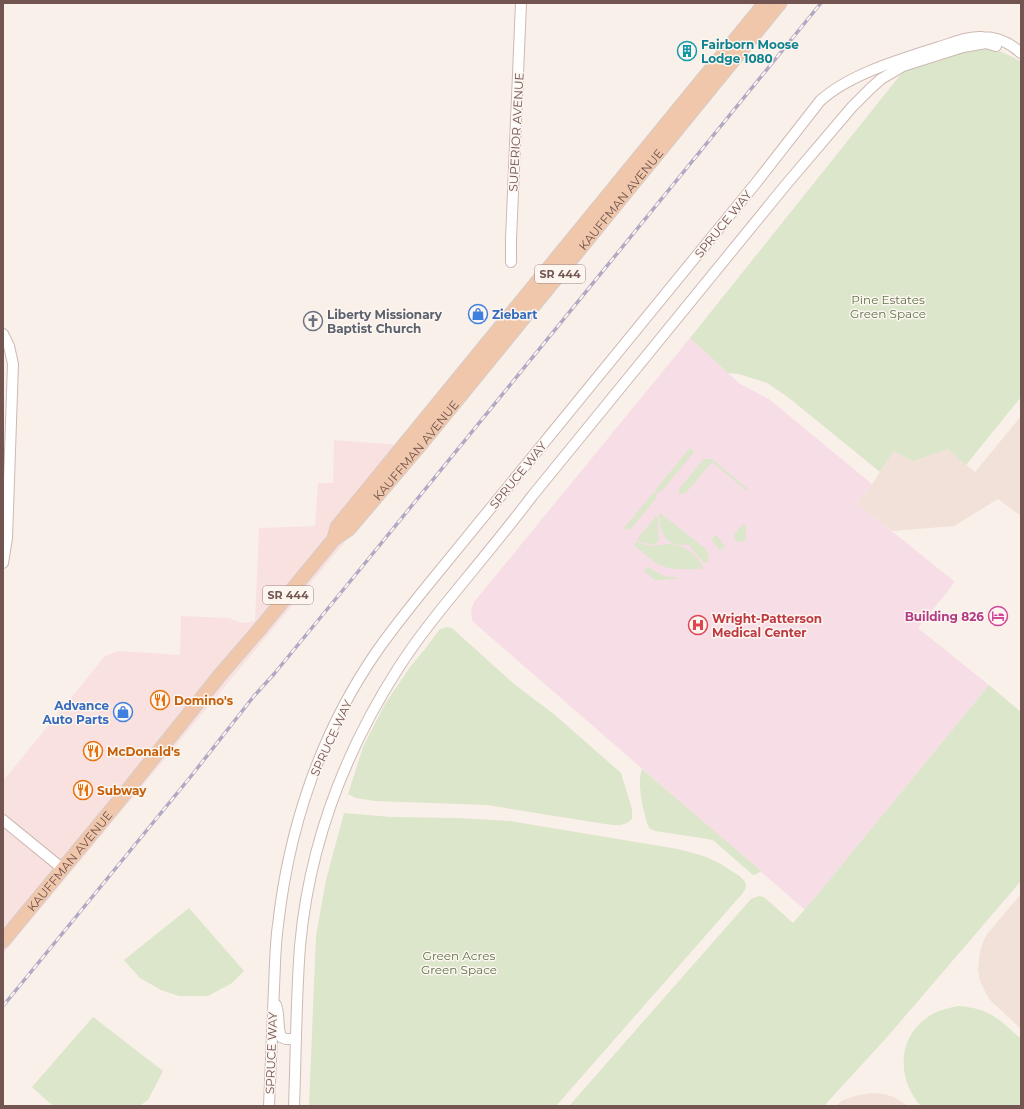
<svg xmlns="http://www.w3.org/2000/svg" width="1024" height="1109" font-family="Montserrat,sans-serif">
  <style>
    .residential { fill: #f1e1d9 }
    .commercial { fill: #f9e1df }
    .medical { fill: #f7dee6 }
    .green { fill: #dbe6ca }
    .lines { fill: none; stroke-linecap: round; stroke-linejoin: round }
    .tertiary-casing { stroke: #cdb9b4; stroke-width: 12 }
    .primary-casing { stroke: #d5ccca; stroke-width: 15 }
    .tertiary { stroke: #fff; stroke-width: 10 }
    .primary { stroke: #f0c7ab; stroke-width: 13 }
    .rail-casing { stroke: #b1a9c3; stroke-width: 3.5 }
    .rail { stroke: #fdf5f0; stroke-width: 2; stroke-dasharray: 6; stroke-linecap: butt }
    .labels { text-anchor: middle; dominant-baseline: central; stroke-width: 3; stroke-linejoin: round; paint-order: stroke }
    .shield { fill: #fdf5f0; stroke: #9c8580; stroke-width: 1 }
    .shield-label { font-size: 11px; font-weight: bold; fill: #725550 }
    .culture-label { font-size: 12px; font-weight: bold; fill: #0d838f; stroke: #fdf5f0; text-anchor: start }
    .street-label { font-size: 12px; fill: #725550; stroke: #fdf5f0 }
    .park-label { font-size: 12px; fill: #60764a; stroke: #fdf5f0 }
    .worship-label { font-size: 12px; font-weight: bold; fill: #5b616d; stroke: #fdf5f0; text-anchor: start }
    .shop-label { font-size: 12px; font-weight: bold; fill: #366cbe; stroke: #fdf5f0; text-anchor: start }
    .hotel-label { font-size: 12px; font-weight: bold; fill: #b23c85; stroke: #fdf5f0; text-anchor: end }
    .health-label { font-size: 12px; font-weight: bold; fill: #be3a42; stroke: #fdf5f0; text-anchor: start }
    .food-label { font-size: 12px; font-weight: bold; fill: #c56008; stroke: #fdf5f0; text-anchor: start }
  </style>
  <rect width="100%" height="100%" fill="#faf0ea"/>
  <!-- residential -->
  <g class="residential">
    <path d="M1021 416V516L998 499 954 526 892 531 857 503 872 484 894 451 913 461 948 449 975 472Z"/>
    <path d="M1021 894V1029L989 999 980 981 978 970 980 951 984 940 987 934Z"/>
    <path d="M871 1093 883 1094 894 1097 908 1106H836L843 1100 855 1096Z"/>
  </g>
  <!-- commercial -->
  <path class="commercial" d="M334 440 400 445 417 455 3 954V781L105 656 118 651 180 655 181 616 229 618 242 623 255 621 259 528 315 526 318 483H333Z"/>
  <!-- medical -->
  <path class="medical" d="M690 338 740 384 769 399 872 484 857 503 955 582 918 628 989 685 805 910 472 621 471 610 474 602Z"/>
  <!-- green -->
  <g class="green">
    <path d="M972 48C991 48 1005 51 1021 62V397L966 465 948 449 913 461 894 451 880 472 789 398 767 383 739 374 728 373 690 338 905 69Z"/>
    <path d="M690 448 694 452 661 492 660 491 658 493 655 490Z"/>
    <path d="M704 459H712L748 489 747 491 712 462 686 493 679 494 678 493 679 492V489Z"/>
    <path d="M654 492 657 494 656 496 657 497 630 530 624 528Z"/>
    <path d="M660 513 706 549 709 557 707 563H704L689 545C686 544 683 545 680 545 662 543 660 529 659 514Z"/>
    <path d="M656 516 658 518 659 540 655 544 643 543 638 540V538Z"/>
    <path d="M743 524 746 526V539L743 542H738L735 539 734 535 741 526Z"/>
    <path d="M714 536H717L725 546 720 551 712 540Z"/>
    <path d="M637 541C647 548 656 545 667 544 682 544 698 553 703 568L700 569C663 570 662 569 634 545Z"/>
    <path d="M647 567 664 576 679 578 678 579 655 580 644 571Z"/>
    <path d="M447 627 452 628 514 684 555 715 621 773 632 809V819C624 827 616 825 605 824L487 805 375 801 356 798 348 794 363 747 385 704 410 667 425 649 440 629Z"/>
    <path d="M989 685 1021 712V881L888 1036 824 1106H569L751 899 759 896 764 897 793 923 818 894Z"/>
    <path d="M642 769 761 871 757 874 753 875 714 841 708 839 655 831 649 828C644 815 636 781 642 769Z"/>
    <path d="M344 813 391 817 457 818 510 821 678 849C701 855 714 858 733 872 738 875 745 879 746 885 746 889 744 891 742 894L556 1106H309L316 936 326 880Z"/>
    <path d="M189 908 244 971 232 983 208 996H179L161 990 140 978 124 960Z"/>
    <path d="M958 1006C989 1008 999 1019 1021 1039V1106H921C896 1079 897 1035 931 1015 939 1010 949 1008 958 1006Z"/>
    <path d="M93 1017 163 1071 148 1100 139 1106H53L32 1087Z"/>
  </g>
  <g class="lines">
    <!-- tertiary casing -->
    <g class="tertiary-casing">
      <g id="tertiary">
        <path d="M511 262V239L521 3"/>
        <path d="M3 334 9 346 13 364 7 538 3 563"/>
        <path d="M3 820 63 869"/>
        <path d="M276 1005C280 1016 277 1027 281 1037L286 1039H296"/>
        <path d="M269 1106C271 1067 272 1027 274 988 275 967 275 946 278 925 289 827 321 732 377 651 391 631 407 611 423 591L756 183 820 101C849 74 902 59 939 47 953 43 968 36 983 37 998 37 1010 43 1021 53"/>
        <path d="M294 1106C296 1053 296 999 300 946 309 846 345 751 399 667 419 636 442 608 465 580 488 552 511 524 533 495L784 187 852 107 870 89 881 79 903 66 963 47 986 43 996 46"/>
      </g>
    </g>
    <!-- primary casing -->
    <g class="primary-casing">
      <g id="primary">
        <path d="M334 539 337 527 765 3"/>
        <path id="s1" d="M3 941 126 792 220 675 258 631 334 539 349 529 422 443 780 3"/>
      </g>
    </g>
    <!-- tertiary -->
    <use href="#tertiary" class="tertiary"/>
    <!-- primary -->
    <use href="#primary" class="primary"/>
    <!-- rail casing -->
    <g class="rail-casing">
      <path id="rail" d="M3 1006 192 775 254 696 274 674 357 573 821 3"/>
    </g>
    <!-- rail -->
    <use href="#rail" class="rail"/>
  </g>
  <!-- icons -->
  <defs>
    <g id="building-ring" transform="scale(1)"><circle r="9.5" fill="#fdf5f0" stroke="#0f9aa8" stroke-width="1.5"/><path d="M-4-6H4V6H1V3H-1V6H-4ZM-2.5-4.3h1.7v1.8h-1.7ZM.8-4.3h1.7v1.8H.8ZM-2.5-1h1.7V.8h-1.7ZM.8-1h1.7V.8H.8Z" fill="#0f9aa8"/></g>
    <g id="shop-ring" transform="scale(1)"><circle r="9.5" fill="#fdf5f0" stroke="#3f7fe0" stroke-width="1.5"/><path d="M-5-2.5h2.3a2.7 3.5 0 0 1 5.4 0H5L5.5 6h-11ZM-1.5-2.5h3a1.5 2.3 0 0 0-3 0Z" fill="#3f7fe0"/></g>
    <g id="church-ring" transform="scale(1)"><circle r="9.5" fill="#fdf5f0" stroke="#6b7280" stroke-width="1.5"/><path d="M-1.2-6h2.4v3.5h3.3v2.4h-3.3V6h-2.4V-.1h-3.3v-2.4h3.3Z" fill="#6b7280"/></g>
    <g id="hotel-ring" transform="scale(1)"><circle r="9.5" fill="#fdf5f0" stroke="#d1479c" stroke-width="1.5"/><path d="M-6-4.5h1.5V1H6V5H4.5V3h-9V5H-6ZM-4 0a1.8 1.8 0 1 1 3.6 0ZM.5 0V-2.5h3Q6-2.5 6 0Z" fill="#d1479c"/></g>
    <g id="hospital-ring" transform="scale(1)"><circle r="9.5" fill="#fdf5f0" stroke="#e0444e" stroke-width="1.5"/><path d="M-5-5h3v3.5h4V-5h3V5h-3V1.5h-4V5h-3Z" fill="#e0444e"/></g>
    <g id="restaurant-ring" transform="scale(1)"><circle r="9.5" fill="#fdf5f0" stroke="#e8710a" stroke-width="1.5"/><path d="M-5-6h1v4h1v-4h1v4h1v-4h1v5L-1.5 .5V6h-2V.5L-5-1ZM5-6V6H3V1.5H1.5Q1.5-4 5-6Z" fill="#e8710a"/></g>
  </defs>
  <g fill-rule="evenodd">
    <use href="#building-ring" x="687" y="51"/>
    <use href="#shop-ring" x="478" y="314"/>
    <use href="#church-ring" x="313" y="321"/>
    <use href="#hotel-ring" x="998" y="616"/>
    <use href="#hospital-ring" x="698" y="625"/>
    <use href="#restaurant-ring" x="160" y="700"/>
    <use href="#shop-ring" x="123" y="712"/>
    <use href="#restaurant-ring" x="93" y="751"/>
    <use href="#restaurant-ring" x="83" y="790"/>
  </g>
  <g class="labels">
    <!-- shield labels -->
    <g class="shield">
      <rect x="535" y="265" width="50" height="18" rx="3"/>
      <rect x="263" y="586" width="50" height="18" rx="3"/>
    </g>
    <g class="shield-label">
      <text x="560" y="274">SR 444</text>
      <text x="288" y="595">SR 444</text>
    </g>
    <!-- culture labels -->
    <g class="culture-label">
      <text x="701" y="44">Fairborn Moose<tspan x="701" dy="14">Lodge 1080</tspan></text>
    </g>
    <!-- street labels -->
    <g class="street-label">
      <text transform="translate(516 132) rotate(-87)">SUPERIOR AVENUE</text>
      <text stroke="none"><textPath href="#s1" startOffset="966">KAUFFMAN AVENUE</textPath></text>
      <text transform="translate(723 224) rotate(-51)">SPRUCE WAY</text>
      <text stroke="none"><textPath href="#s1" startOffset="642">KAUFFMAN AVENUE</textPath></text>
      <text transform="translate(518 475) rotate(-51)">SPRUCE WAY</text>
      <text transform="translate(331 738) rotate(-65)">SPRUCE WAY</text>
      <text stroke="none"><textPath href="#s1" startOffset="104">KAUFFMAN AVENUE</textPath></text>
      <text transform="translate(271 1053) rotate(-88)">SPRUCE WAY</text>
    </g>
    <!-- park labels -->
    <g class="park-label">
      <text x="888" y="299">Pine Estates<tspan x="888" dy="14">Green Space</tspan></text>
      <text x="459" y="955">Green Acres<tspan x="459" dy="14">Green Space</tspan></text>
    </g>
    <!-- worship labels -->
    <g class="worship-label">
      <text x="327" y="314">Liberty Missionary<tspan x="327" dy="14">Baptist Church</tspan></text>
    </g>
    <!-- shop labels -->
    <g class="shop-label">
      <text x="492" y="314">Ziebart</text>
      <text x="109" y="705" text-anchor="end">Advance<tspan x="109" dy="14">Auto Parts</tspan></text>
    </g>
    <!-- hotel labels -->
    <g class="hotel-label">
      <text x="984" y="616">Building 826</text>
    </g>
    <!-- health labels -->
    <g class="health-label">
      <text x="712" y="618">Wright-Patterson<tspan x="712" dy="14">Medical Center</tspan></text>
    </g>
    <!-- food labels -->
    <g class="food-label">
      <text x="174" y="700">Domino's</text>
      <text x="107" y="751">McDonald's</text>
      <text x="97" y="790">Subway</text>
    </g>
  </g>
  <!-- border -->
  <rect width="1024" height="1109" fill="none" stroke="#725550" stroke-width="8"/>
</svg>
